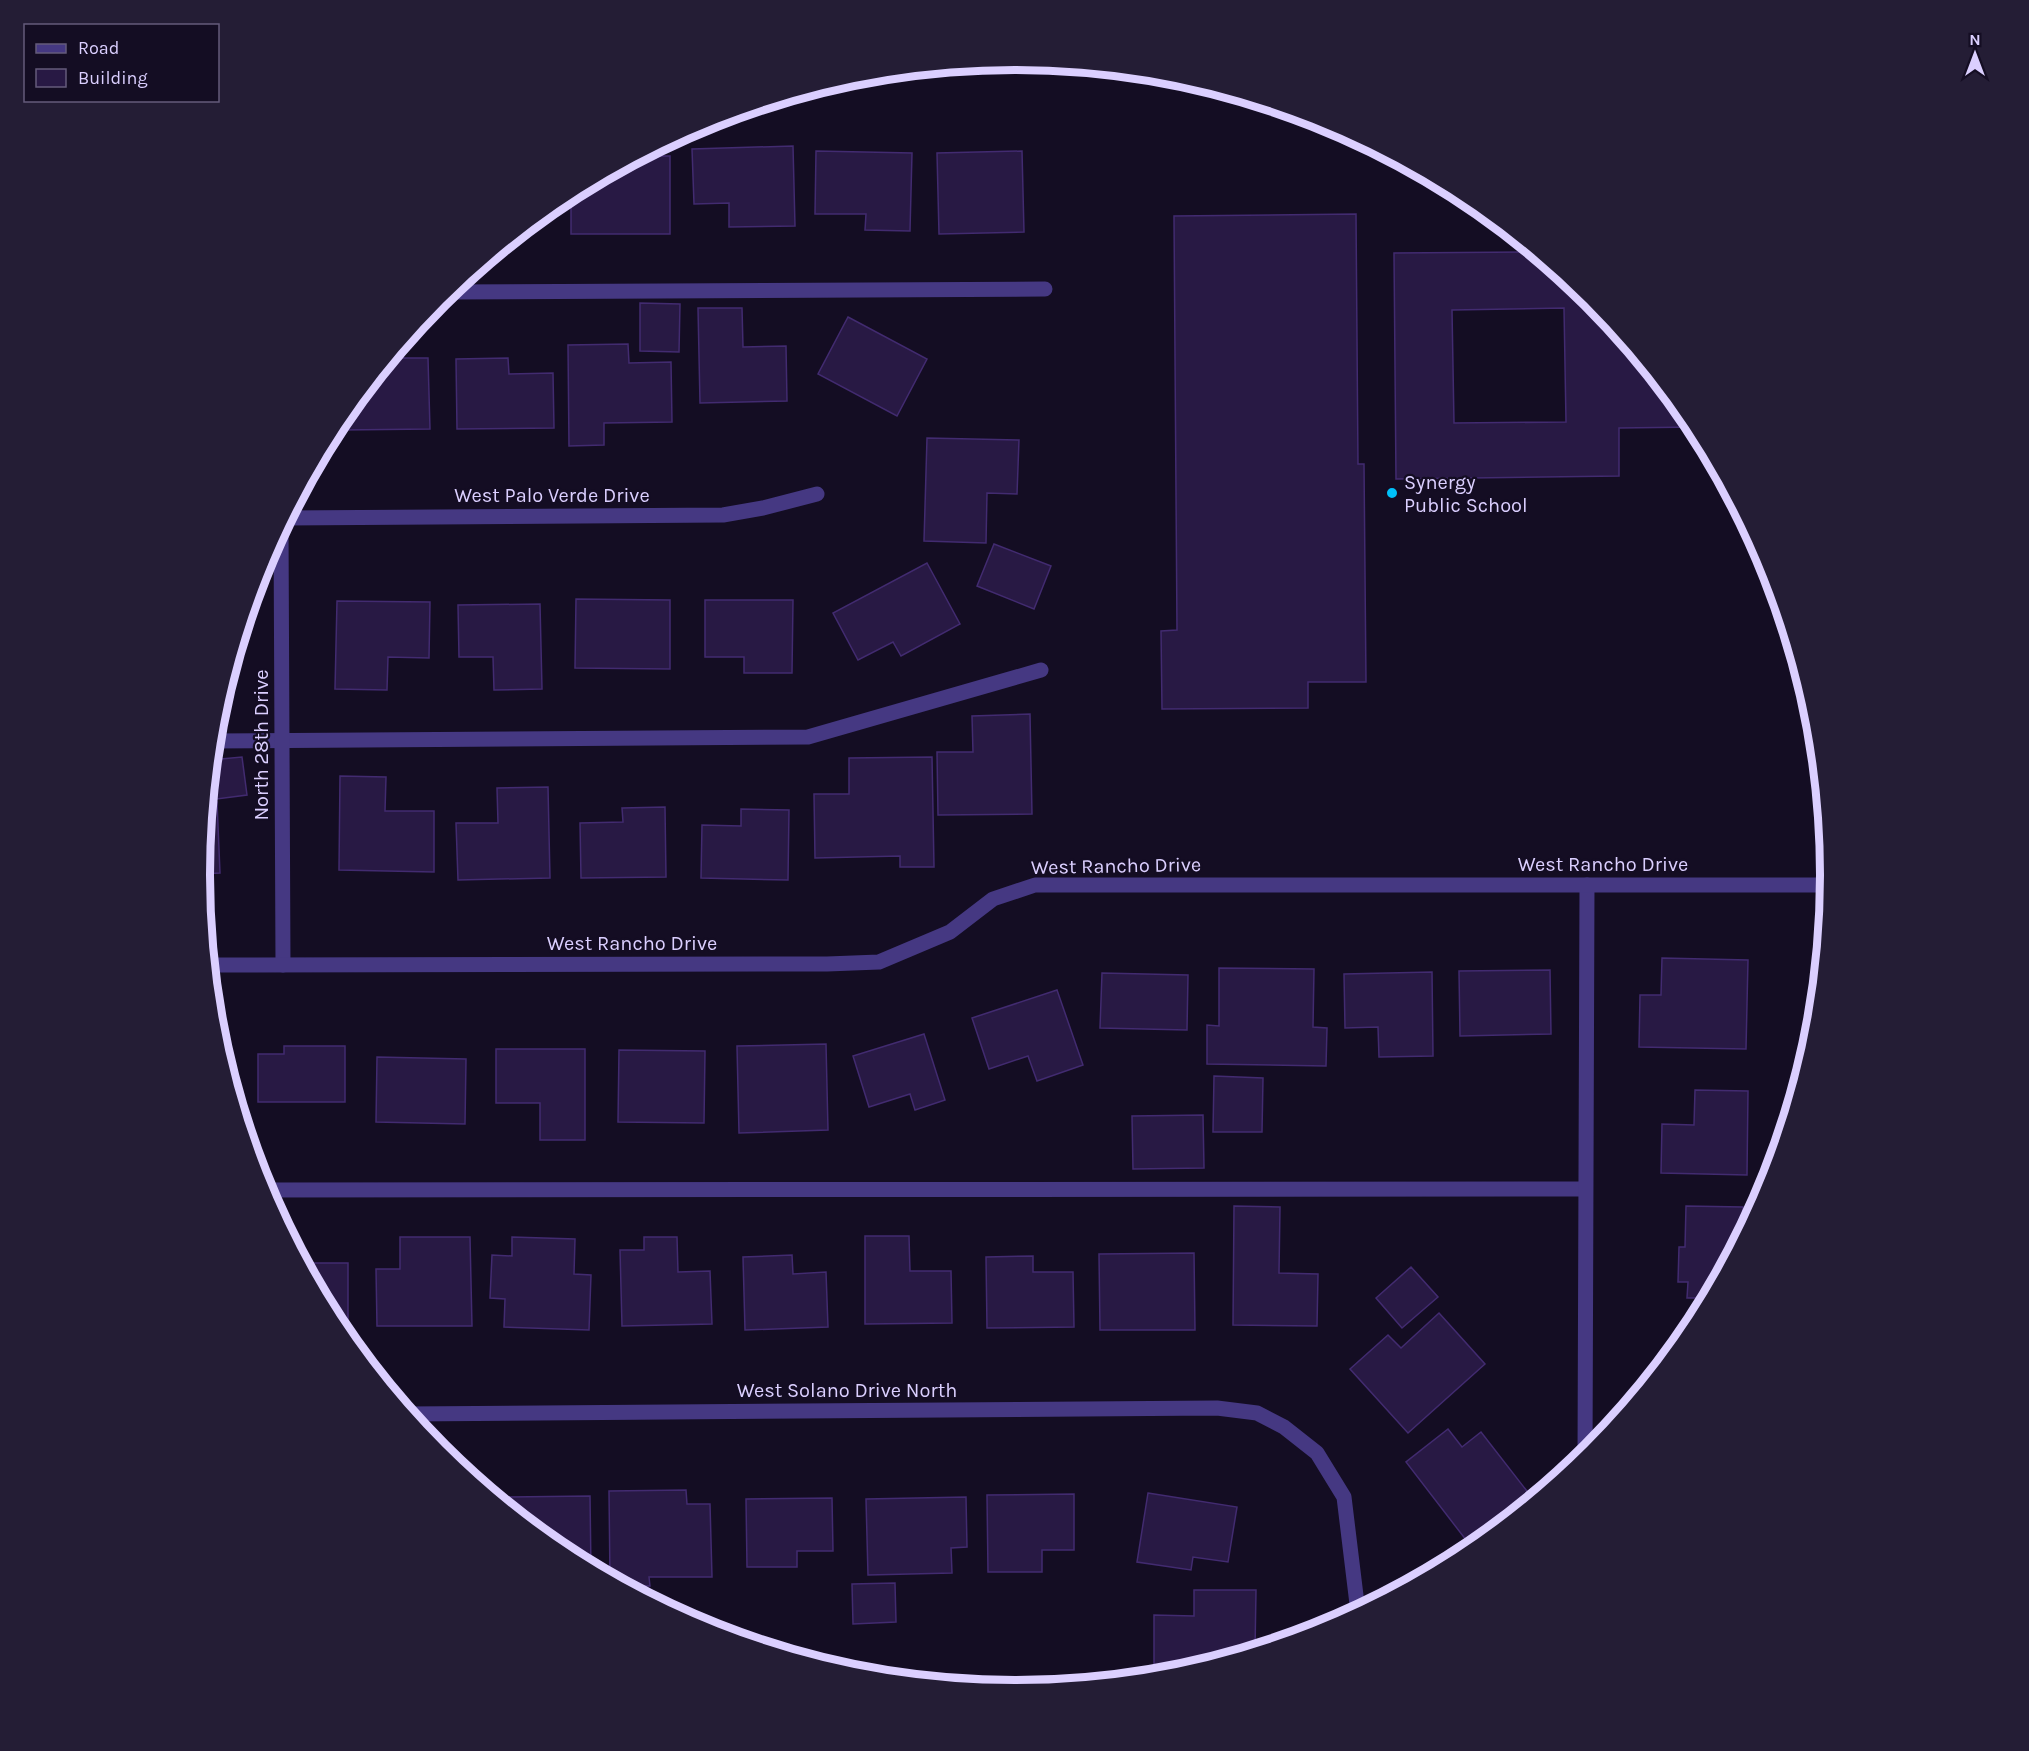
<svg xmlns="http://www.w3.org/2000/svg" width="2029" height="1751" font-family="Karla,sans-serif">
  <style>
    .building { fill: #281944; stroke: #422b70; stroke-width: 1.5; fill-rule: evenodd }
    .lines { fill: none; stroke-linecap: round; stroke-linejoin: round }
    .service { stroke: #453882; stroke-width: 15 }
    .minor { stroke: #453882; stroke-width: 15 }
    .poi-dot { fill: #00c1fa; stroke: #140d23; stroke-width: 2 }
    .labels { text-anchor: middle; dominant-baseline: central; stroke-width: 4.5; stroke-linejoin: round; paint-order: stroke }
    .poi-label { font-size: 20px; fill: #dbcfff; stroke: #140d23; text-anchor: start }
    .street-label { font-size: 20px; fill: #dbcfff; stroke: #140d23 }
    .rim { fill: none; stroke: #dbcfff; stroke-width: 8 }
  </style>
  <rect width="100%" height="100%" fill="#140d23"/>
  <!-- building -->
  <g class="building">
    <path d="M793 146 795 226 729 227V203L694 204 692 149Z"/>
    <path d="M816 151 912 153 910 231 865 230 866 214H815Z"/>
    <path d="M1022 151 1024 232 939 234 937 153Z"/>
    <path d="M640 156H670V234H571V192Z"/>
    <path d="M549 208V221H532Z"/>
    <path d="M1356 214 1358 464H1364L1366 682H1308V708L1162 709 1161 631 1177 630 1174 216Z"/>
    <path d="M1534 252 1591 299 1695 427 1619 428V476L1396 479 1394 253ZM1564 308 1566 422 1454 423 1452 310Z"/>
    <path d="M640 303 680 304 679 352 640 351Z"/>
    <path d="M698 308H742L743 347 786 346 787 401 700 403Z"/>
    <path d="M848 317 927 359 897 416 818 374Z"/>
    <path d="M628 344 629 363 671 362 672 422 604 423V445L569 446 568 345Z"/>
    <path d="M389 358H428L430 429 341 430V417Z"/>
    <path d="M508 358 509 374 553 373 554 428 457 429 456 359Z"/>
    <path d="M927 438 1019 440 1017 494 987 493 986 543 924 541Z"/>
    <path d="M994 544 1051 566 1034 609 977 586Z"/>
    <path d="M927 563 960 624 901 656 893 642 858 660 833 613Z"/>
    <path d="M576 599 670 600V669L575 668Z"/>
    <path d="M705 600H793L792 673H744V657H705Z"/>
    <path d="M337 601 430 602 429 658 388 657 387 690 335 689Z"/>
    <path d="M540 604 542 689 494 690 493 657H459L458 605Z"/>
    <path d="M1030 714 1032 814 938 815 937 752H973L972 716Z"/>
    <path d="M242 757 247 795 209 800 208 788 210 760Z"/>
    <path d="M932 757 934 867H900V856L815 858 814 794H849V758Z"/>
    <path d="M340 776 386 777 385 811H434V872L339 870Z"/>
    <path d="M548 787 550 878 458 880 456 823H498L497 788Z"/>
    <path d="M217 802 220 873 199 874 206 803Z"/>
    <path d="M665 807 666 877 581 878 580 823 623 822 622 808Z"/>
    <path d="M741 809 789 810 788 880 701 878 702 825 741 826Z"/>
    <path d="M1662 958 1748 960 1746 1049 1639 1047 1640 995H1661Z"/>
    <path d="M1219 968 1314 969 1313 1027 1327 1028 1326 1066 1207 1064V1025L1219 1026Z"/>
    <path d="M1550 970 1551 1034 1460 1036 1459 971Z"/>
    <path d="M1432 972 1433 1056 1379 1057 1378 1027 1345 1028 1344 974Z"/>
    <path d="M1102 973 1188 975 1187 1030 1100 1028Z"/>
    <path d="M1057 990 1083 1065 1037 1081 1028 1056 989 1069 972 1018Z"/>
    <path d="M924 1034 945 1100 915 1110 910 1094 869 1107 853 1056Z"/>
    <path d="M826 1044 828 1130 739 1133 737 1046Z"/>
    <path d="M284 1046H345V1102H258V1054H284Z"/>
    <path d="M496 1049H585V1140H540V1103H496Z"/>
    <path d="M619 1050 705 1051 704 1123 618 1122Z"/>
    <path d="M377 1057 466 1059 465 1124 376 1122Z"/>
    <path d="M1214 1076 1263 1078 1262 1132H1213Z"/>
    <path d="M1695 1090 1748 1091 1747 1175 1661 1173 1662 1124 1694 1125Z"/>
    <path d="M1203 1115 1204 1168 1133 1169 1132 1116Z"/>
    <path d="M1234 1206 1280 1207 1279 1273 1318 1274 1317 1326 1233 1325Z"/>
    <path d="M1686 1206 1743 1207 1742 1235 1709 1298H1687L1688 1282H1678L1679 1247H1685Z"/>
    <path d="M865 1236H909L910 1271H951L952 1323 865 1324Z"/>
    <path d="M400 1237H470L472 1326H377L376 1269H400Z"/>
    <path d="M512 1237 575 1239 574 1274 591 1275 589 1330 504 1327 505 1299 490 1298 492 1255 512 1256Z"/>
    <path d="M644 1237H677L678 1272 710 1271 712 1324 622 1326 620 1250H644Z"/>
    <path d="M1194 1253 1195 1330H1100L1099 1254Z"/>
    <path d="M792 1255 793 1274 826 1272 828 1327 745 1330 743 1257Z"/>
    <path d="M1033 1256V1272H1073L1074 1327 987 1328 986 1257Z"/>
    <path d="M302 1263H348V1329L336 1328Z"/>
    <path d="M1411 1267 1438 1297 1402 1328 1376 1298Z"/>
    <path d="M1439 1313 1485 1364 1408 1433 1350 1369 1388 1335 1401 1348Z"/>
    <path d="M1448 1429 1462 1447 1481 1432 1530 1495 1514 1508 1517 1513 1473 1549 1406 1462Z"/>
    <path d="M686 1490 687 1504H710L712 1577H649L650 1586H623L610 1579 609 1491Z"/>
    <path d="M1148 1493 1237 1507 1228 1562 1193 1557 1191 1570 1137 1562Z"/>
    <path d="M1074 1494V1550H1042V1572H988L987 1495Z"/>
    <path d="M590 1496 591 1570 561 1553 503 1506V1497Z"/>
    <path d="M966 1497 967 1547 951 1548 952 1573 868 1575 866 1499Z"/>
    <path d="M832 1498 833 1551H797V1567H747L746 1499Z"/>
    <path d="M895 1583 896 1622 853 1624 852 1584Z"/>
    <path d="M1194 1590H1256L1255 1651 1180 1673V1667H1154V1615L1194 1616Z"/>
  </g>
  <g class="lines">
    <!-- service -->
    <g class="service">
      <path d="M447 292 1045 289"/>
      <path d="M212 741 808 737 1041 670"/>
      <path d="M262 1190 1585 1189"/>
      <path d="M1585 1458 1587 885"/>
    </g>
    <!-- minor -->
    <g class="minor">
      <path d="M285 518 723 515 763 508 817 494"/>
      <path d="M281 526 283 965"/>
      <path d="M208 965 827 964 879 962 950 932 993 899 1035 885H1829"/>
      <path d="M407 1414 1217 1408 1257 1413 1284 1427 1317 1453 1344 1497 1358 1612"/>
    </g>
  </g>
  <!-- markers -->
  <circle class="poi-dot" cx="1392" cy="493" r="6"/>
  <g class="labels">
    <!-- poi labels -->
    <g class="poi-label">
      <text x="1404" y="482">Synergy<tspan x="1404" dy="23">Public School</tspan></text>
    </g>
    <!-- street labels -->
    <g class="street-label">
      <text x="552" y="495">West Palo Verde Drive</text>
      <text transform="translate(261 745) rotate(-90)">North 28th Drive</text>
      <text x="1603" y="864">West Rancho Drive</text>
      <text transform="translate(1116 866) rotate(-1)">West Rancho Drive</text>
      <text x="632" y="943">West Rancho Drive</text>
      <text x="847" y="1390">West Solano Drive North</text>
    </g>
  </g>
  <!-- crop -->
  <path d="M0 0H2029V1751H0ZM210 875a805 805 0 1 1 1610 0a805 805 0 1 1-1610 0Z" fill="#241d35" fill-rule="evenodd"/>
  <path class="rim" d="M210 875a805 805 0 1 1 1610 0a805 805 0 1 1-1610 0Z"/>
  <!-- legend -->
  <rect x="24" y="24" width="195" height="78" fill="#140d23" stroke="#645b7b" stroke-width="1.5"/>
  <rect x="36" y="44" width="30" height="9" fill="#453882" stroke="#645b7b" stroke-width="1.5"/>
  <text x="78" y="54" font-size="18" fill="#dbcfff">Road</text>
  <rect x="36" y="69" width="30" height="18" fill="#281944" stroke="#645b7b" stroke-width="1.5"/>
  <text x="78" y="84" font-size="18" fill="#dbcfff">Building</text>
  <!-- north arrow -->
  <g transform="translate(1975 54)" stroke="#140d23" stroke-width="4.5" paint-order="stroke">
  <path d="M0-4.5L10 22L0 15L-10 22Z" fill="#dbcfff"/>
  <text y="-9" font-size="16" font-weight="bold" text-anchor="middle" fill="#dbcfff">N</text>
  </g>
</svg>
